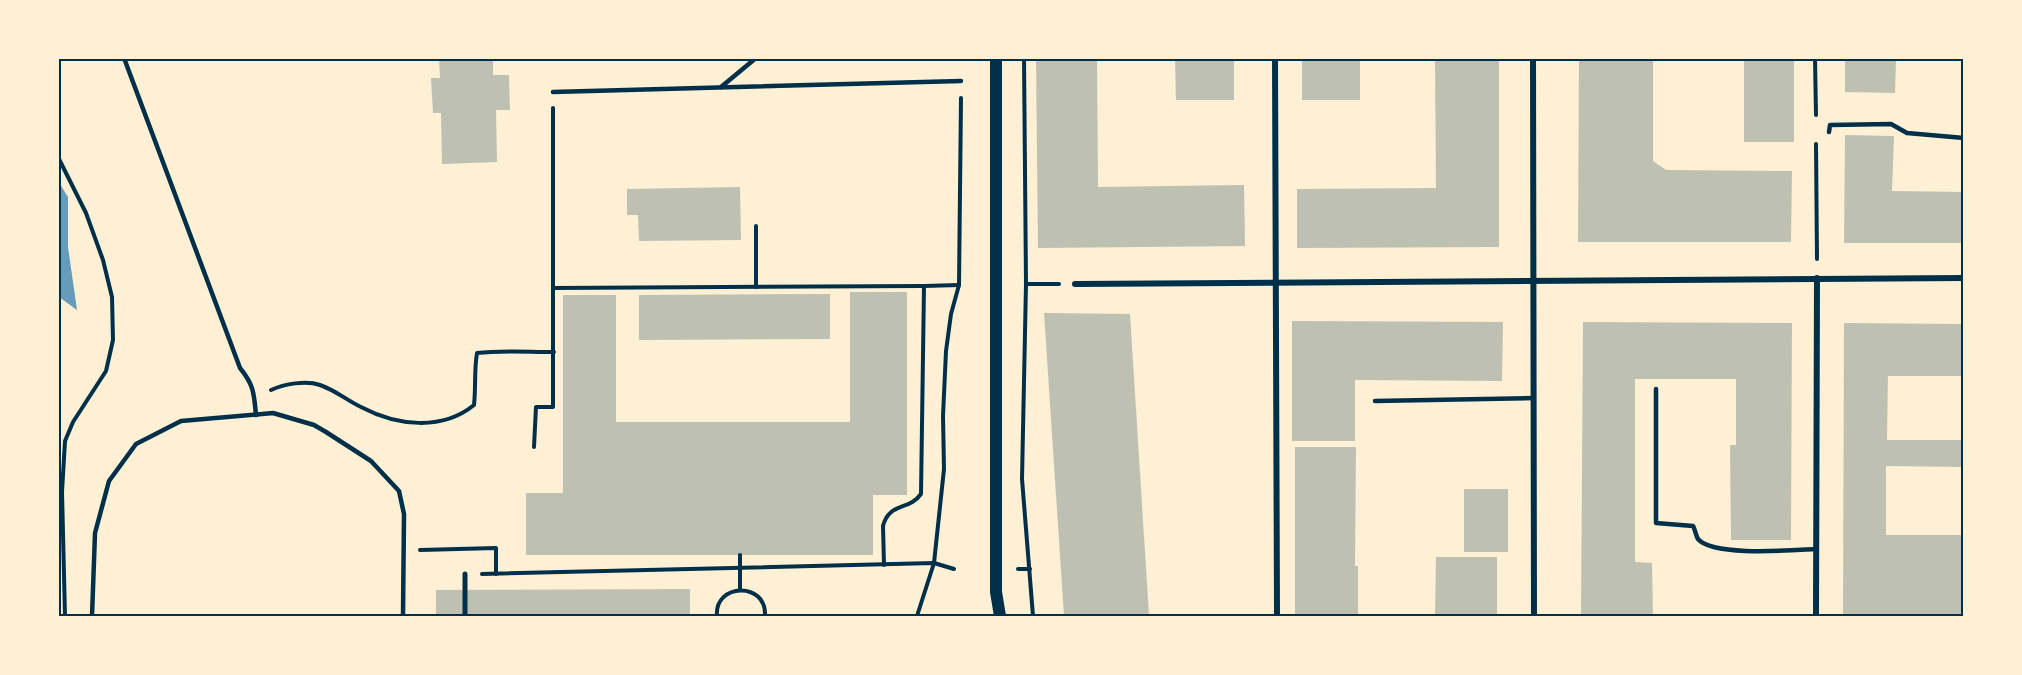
<svg xmlns="http://www.w3.org/2000/svg" width="2022" height="675" font-family="Merriweather,serif">
  <style>
    .water { fill: #669bbc }
    .building { fill: #bec0b2 }
    .lines { fill: none; stroke-linecap: round; stroke-linejoin: round }
    .path { stroke: #003049; stroke-width: 4 }
    .service { stroke: #003049; stroke-width: 4.5 }
    .pedestrian { stroke: #003049; stroke-width: 5 }
    .minor { stroke: #003049; stroke-width: 6 }
    .secondary { stroke: #003049; stroke-width: 12 }
    .neatline { fill: none; stroke: #003049; stroke-width: 2 }
  </style>
  <rect width="100%" height="100%" fill="#fdf0d5"/>
  <!-- water -->
  <path class="water" d="M58 181 68 197V247L77 310 59 297Z"/>
  <!-- building -->
  <g class="building">
    <path d="M439 58H493V75H509L510 110H496L497 162 442 164 441 113H433L431 78H440Z"/>
    <path d="M1036 58H1097L1098 187 1244 185 1245 246 1038 248Z"/>
    <path d="M1175 58H1234V100H1176Z"/>
    <rect x="1302" y="58" width="58" height="42"/>
    <path d="M1435 58H1499V247L1297 248V189L1436 188Z"/>
    <path d="M1579 58H1653V161L1666 170 1792 171 1791 242H1578Z"/>
    <rect x="1744" y="58" width="50" height="84"/>
    <path d="M1845 58H1896L1895 93 1845 92Z"/>
    <path d="M1845 135 1894 136 1892 191 1964 192V243H1844Z"/>
    <path d="M740 187 741 240 639 241 638 215H627V189Z"/>
    <path d="M850 292H907V495H873V555H526V493H563V295H616V422H850Z"/>
    <path d="M830 294V339L639 340V295Z"/>
    <path d="M1044 313 1130 314 1149 616H1064Z"/>
    <path d="M1292 321 1503 322 1502 381 1355 380V441H1292Z"/>
    <path d="M1583 322 1792 323 1791 540H1731L1730 445H1736V379H1635V562L1652 563 1653 616H1581Z"/>
    <path d="M1844 323 1964 324V376H1888L1887 440H1964V467L1886 466V535H1964V616H1843Z"/>
    <path d="M1295 447H1356L1355 566H1358V616H1295Z"/>
    <rect x="1464" y="489" width="44" height="63"/>
    <path d="M1436 557H1497V616H1435Z"/>
    <path d="M690 589V616H436V590Z"/>
  </g>
  <g class="lines">
    <!-- path -->
    <g class="path">
      <path d="M1024 58 1026 284 1022 479 1033 616"/>
      <path d="M1815 58 1816 115"/>
      <path d="M1816 144 1817 259"/>
      <path d="M58 157 86 213 103 260 112 297 113 340 106 371 73 422 65 441 62 492 65 616"/>
      <path d="M756 226V287"/>
      <path d="M1026 284H1059"/>
      <path d="M553 288 924 286"/>
      <path d="M271 390C284 384 306 380 320 385 335 390 348 401 361 407 397 426 442 431 474 405 476 387 474 370 477 353 502 350 528 352 554 352"/>
      <path d="M534 447 536 407H553V108"/>
      <path d="M420 550 496 548V574"/>
      <path d="M740 555V590"/>
      <path d="M884 565 883 526C889 502 909 511 921 494L924 286 959 285"/>
      <path d="M1018 569H1030"/>
      <path d="M482 574 934 563 954 569"/>
      <path d="M717 616C714 583 767 581 765 616"/>
      <path d="M917 616 934 563 944 469 943 416 946 351 951 314 959 285 961 98"/>
    </g>
    <!-- service -->
    <g class="service">
      <path d="M124 58 240 368C254 385 254 394 256 415"/>
      <path d="M721 87 756 58"/>
      <path d="M553 92 961 81"/>
      <path d="M1829 132 1830 125 1891 124 1907 133 1964 138"/>
      <path d="M1656 389V523L1693 526C1695 529 1696 536 1698 539 1713 557 1793 550 1816 549"/>
      <path d="M1375 401 1534 398"/>
      <path d="M92 616 95 533 109 481 136 444 181 421 273 413 314 425 326 432 371 461 399 491 404 514 403 616"/>
    </g>
    <!-- pedestrian -->
    <path class="pedestrian" d="M465 616V574"/>
    <!-- minor -->
    <g class="minor">
      <path d="M1275 58 1277 616"/>
      <path d="M1533 58 1534 616"/>
      <path d="M1075 284 1964 278"/>
      <path d="M1816 616 1817 278"/>
    </g>
    <!-- secondary -->
    <path class="secondary" d="M996 58V592L1000 616"/>
  </g>
  <!-- border -->
  <rect width="2022" height="675" fill="none" stroke="#fdf0d5" stroke-width="120"/>
  <rect x="60" y="60" width="1902" height="555" class="neatline"/>
</svg>
